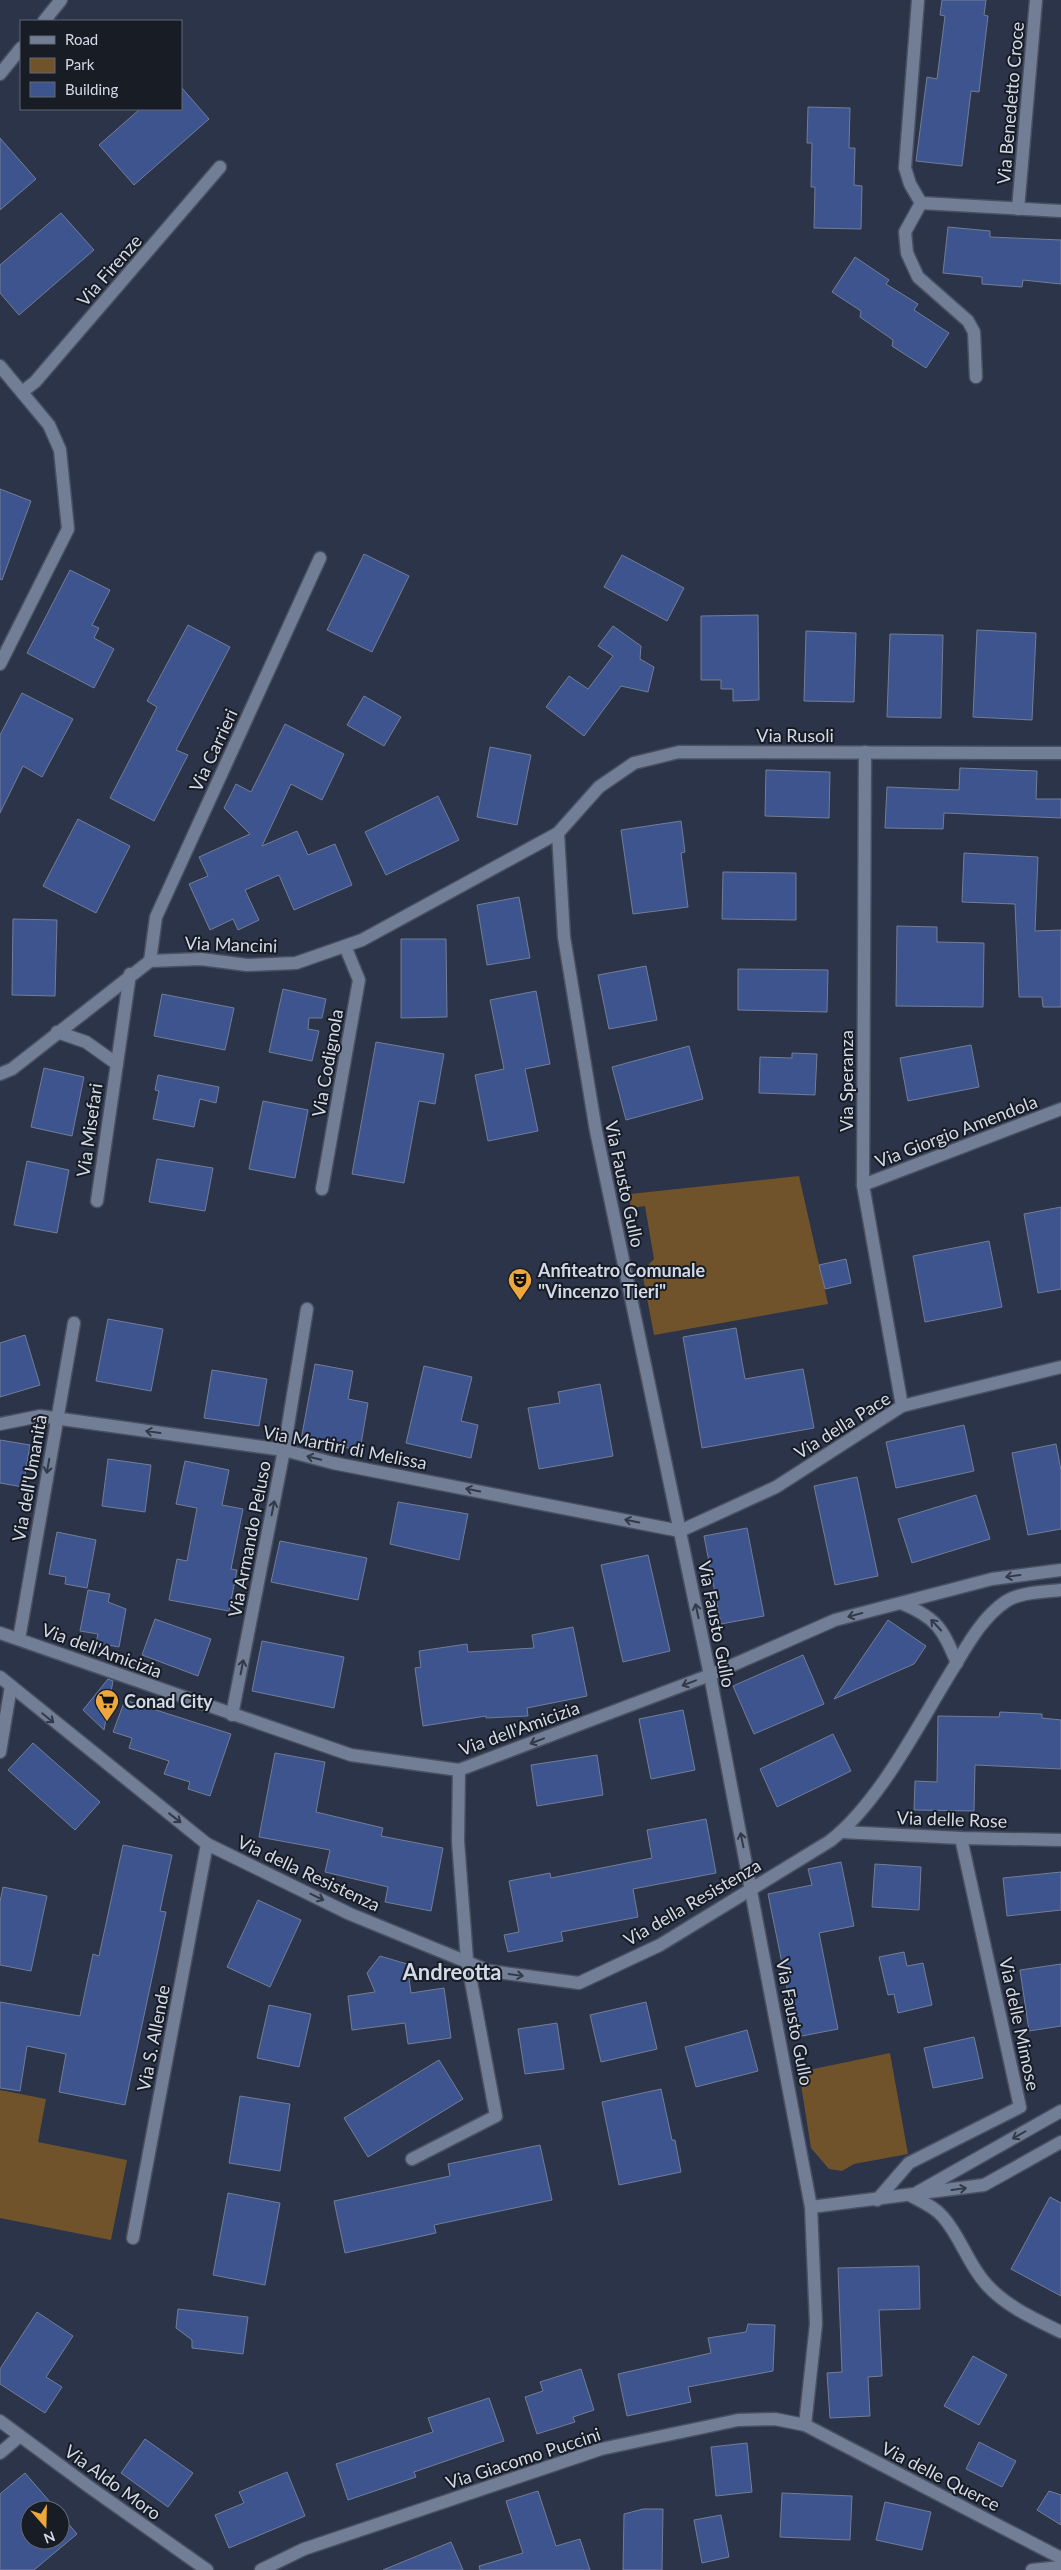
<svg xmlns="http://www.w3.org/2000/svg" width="1061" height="2570" font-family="Lato,sans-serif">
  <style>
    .green { fill: #71532b }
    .building { fill: #3e548f; stroke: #727d96 }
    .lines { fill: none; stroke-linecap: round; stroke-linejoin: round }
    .minor-casing { stroke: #495062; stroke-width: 15 }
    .minor { stroke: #727d96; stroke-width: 12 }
    .oneway { stroke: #323947 }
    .labels { text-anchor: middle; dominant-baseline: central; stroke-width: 4; stroke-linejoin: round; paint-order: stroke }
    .street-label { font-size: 18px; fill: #d3dae7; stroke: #171c25 }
    .poi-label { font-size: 18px; font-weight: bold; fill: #d3dae7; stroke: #171c25; text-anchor: start }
    .district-label { font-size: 22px; font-weight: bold; fill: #d3dae7; stroke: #171c25 }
  </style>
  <rect width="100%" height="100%" fill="#2b3449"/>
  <!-- green -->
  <g class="green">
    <path d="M799 1176 828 1304 654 1335 643 1277 647 1266 654 1259 645 1206 630 1208V1194Z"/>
    <path d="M890 2053 908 2154 854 2164 842 2171 829 2169 811 2148 799 2072Z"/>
    <path d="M0 2090 46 2099 38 2142 127 2160 111 2240 0 2218Z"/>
  </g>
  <!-- building -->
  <g class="building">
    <path d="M942 0H986L984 15 988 16 979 92 971 91 962 166 916 161 927 77 937 79 945 16 940 15Z"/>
    <path d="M181 87 209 119 134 185 99 145 140 109H181Z"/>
    <path d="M808 107 850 108 849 148H855L854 185 862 186 861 229 814 228 815 187H811L812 143H807Z"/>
    <path d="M0 138 36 179 0 210Z"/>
    <path d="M61 213 94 250 19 315 0 293V265Z"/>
    <path d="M948 227 990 231V237L1061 240V284L1023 280 1022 287 982 284V277L943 273Z"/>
    <path d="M855 257 889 280 886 284 918 304 914 310 949 333 926 368 892 346 893 340 860 317 861 311 832 292Z"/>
    <path d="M0 489 31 501 2 580 0 579Z"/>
    <path d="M364 554 409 576 372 652 327 630Z"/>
    <path d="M622 555 684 588 667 621 604 587Z"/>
    <path d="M70 570 110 590 92 625 99 628 94 638 114 649 94 688 27 653Z"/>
    <path d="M758 615 759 700 733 701V689H721V680H701V616Z"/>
    <path d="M188 625 230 647 176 750 188 755 154 821 110 798 157 707 147 701Z"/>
    <path d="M613 626 641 646 640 659 654 667 648 692 621 686 584 736 546 707 569 676 588 689 613 656 598 646Z"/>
    <path d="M977 630 1036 633 1032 720 973 717Z"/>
    <path d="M806 631 856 633 854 702 804 701Z"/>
    <path d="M890 634 943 635 941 718 887 717Z"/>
    <path d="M22 693 73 719 42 777 23 766 0 813V735Z"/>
    <path d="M364 696 401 717 384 746 347 725Z"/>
    <path d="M285 724 344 754 322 800 291 784 262 846 297 831 308 855 335 844 352 885 294 910 279 875 245 890 259 920 238 930 233 919 210 930 189 884 208 876 199 857 250 834 224 808 236 784 251 792Z"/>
    <path d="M490 747 531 755 517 825 477 817Z"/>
    <path d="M960 768 1037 771 1036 799H1061V818L944 813 943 829 885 828 887 787 959 790Z"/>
    <path d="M766 770 830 772 829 818 765 816Z"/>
    <path d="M438 796 459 840 386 875 365 832Z"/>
    <path d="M78 819 130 846 96 913 43 886Z"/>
    <path d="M681 821 685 852 681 853 688 907 633 914 621 830Z"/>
    <path d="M964 853 1038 857 1035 931 1061 930V1007H1043L1042 997H1019L1015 904 962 902Z"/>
    <path d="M723 872 796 873V920L722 919Z"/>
    <path d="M519 897 530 958 487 965 477 905Z"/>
    <path d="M13 919 57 920 55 996 12 995Z"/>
    <path d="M897 926 937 927V942L984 943 983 1007 896 1006Z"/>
    <path d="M401 939H446L447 1017 401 1018Z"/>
    <path d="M646 966 657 1020 609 1029 598 975Z"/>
    <path d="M738 969 828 970 827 1012 738 1010Z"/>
    <path d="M283 989 326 999 322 1018H309L308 1029 319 1031 312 1061 269 1052Z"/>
    <path d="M536 991 550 1064 525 1069 538 1131 488 1141 475 1075 504 1069 490 1000Z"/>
    <path d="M162 994 234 1008 225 1050 154 1036Z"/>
    <path d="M376 1042 444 1054 435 1104 419 1101 404 1183 352 1174Z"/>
    <path d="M971 1045 979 1087 908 1101 900 1058Z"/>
    <path d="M689 1046 703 1099 626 1120 612 1067Z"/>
    <path d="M792 1053 817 1054 815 1095 759 1093 760 1057 792 1058Z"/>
    <path d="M44 1068 84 1077 72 1136 31 1127Z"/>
    <path d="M158 1075 219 1087 216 1103 200 1099 194 1127 153 1119 159 1091 155 1090Z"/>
    <path d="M263 1101 308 1110 295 1178 249 1169Z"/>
    <path d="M157 1159 213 1168 205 1211 149 1202Z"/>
    <path d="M27 1161 69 1170 57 1233 14 1225Z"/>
    <path d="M1061 1207V1289L1038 1293 1024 1214Z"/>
    <path d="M989 1241 1002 1307 925 1322 913 1256Z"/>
    <path d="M846 1259 851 1283 825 1289 819 1265Z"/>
    <path d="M108 1319 163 1329 151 1391 96 1381Z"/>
    <path d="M736 1328 745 1379 803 1369 814 1428 702 1448 683 1337Z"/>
    <path d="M25 1335 40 1385 0 1397V1343Z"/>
    <path d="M315 1364 353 1371 348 1399 368 1403 360 1450 301 1440Z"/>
    <path d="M424 1366 472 1377 461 1421 478 1425 471 1458 406 1443Z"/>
    <path d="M212 1370 267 1379 259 1426 204 1418Z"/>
    <path d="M600 1384 613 1456 539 1469 528 1408 560 1403 558 1392Z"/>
    <path d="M964 1425 974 1471 896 1488 886 1442Z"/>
    <path d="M0 1440 30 1445 23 1487 0 1483Z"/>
    <path d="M1056 1444 1061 1470V1529L1028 1535 1012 1453Z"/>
    <path d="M108 1459 151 1465 145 1512 102 1506Z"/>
    <path d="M185 1461 229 1470 222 1505 243 1509 231 1569 237 1570 229 1611 169 1600 177 1559 187 1561 197 1508 176 1504Z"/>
    <path d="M857 1477 878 1576 835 1585 814 1486Z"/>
    <path d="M976 1495 990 1539 912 1563 898 1519Z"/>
    <path d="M398 1502 468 1514 459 1560 390 1544Z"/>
    <path d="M747 1528 764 1616 721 1624 704 1536Z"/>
    <path d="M57 1532 96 1540 87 1588 65 1584 66 1577 49 1574Z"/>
    <path d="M280 1541 367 1558 358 1600 271 1582Z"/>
    <path d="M648 1555 670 1651 623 1662 601 1565Z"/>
    <path d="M88 1590 110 1594 108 1602 126 1609 119 1647 96 1643 98 1634 80 1631Z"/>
    <path d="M155 1619 211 1639 198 1676 142 1655Z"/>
    <path d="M888 1620 926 1646 914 1664 834 1699Z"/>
    <path d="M573 1627 587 1696 527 1708 528 1716 486 1718V1716L423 1726 415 1668 421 1667 419 1651 467 1644 468 1652 534 1648 532 1635Z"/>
    <path d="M262 1641 344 1657 334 1708 252 1691Z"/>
    <path d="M803 1655 824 1704 754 1734 733 1686Z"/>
    <path d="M108 1679 113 1681 104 1730 83 1710Z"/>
    <path d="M125 1700 231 1734 210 1796 188 1789 190 1782 164 1774 169 1761 129 1748 132 1738 113 1732Z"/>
    <path d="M683 1710 695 1770 651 1779 639 1719Z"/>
    <path d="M1000 1712 1042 1714V1718L1061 1720V1769L975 1765 974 1811 914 1810 915 1781 937 1782 938 1716 999 1717Z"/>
    <path d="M833 1734 851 1771 777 1807 760 1769Z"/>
    <path d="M33 1743 100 1802 75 1830 8 1770Z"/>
    <path d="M275 1753 325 1762 316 1812 383 1828 381 1836 443 1848 431 1911 385 1902 388 1887 325 1872 330 1850 259 1837Z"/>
    <path d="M597 1755 603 1795 537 1806 531 1765Z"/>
    <path d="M706 1819 716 1873 633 1889 638 1917 561 1932 563 1941 508 1952 504 1935 519 1932 509 1881 550 1873 551 1878 652 1858 647 1830Z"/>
    <path d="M123 1845 172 1855 160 1911 166 1912 125 2105 59 2092 66 2054 27 2046 20 2091 0 2088V2002L80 2016 93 1954 99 1956Z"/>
    <path d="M841 1862 854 1926 819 1933 838 2029 797 2037 768 1894 812 1885 808 1869Z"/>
    <path d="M875 1864 921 1867 919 1910 872 1907Z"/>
    <path d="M1061 1872V1910L1007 1916 1003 1878Z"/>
    <path d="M3 1887 47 1896 31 1971 0 1965V1902Z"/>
    <path d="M258 1900 301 1920 270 1987 227 1967Z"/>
    <path d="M904 1952 907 1966 923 1963 932 2005 898 2013 894 1994 888 1995 879 1957Z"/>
    <path d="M380 1956 407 1964 411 1993 444 1988 451 2038 408 2044 405 2023 352 2030 348 1996 375 1992 367 1973Z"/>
    <path d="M1061 1964V2026L1029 2031 1020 1970Z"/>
    <path d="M646 2002 657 2049 601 2062 590 2015Z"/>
    <path d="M269 2005 311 2014 299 2067 257 2058Z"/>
    <path d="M557 2023 564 2069 525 2074 518 2029Z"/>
    <path d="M747 2030 758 2071 696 2087 685 2047Z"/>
    <path d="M974 2037 983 2078 933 2088 924 2048Z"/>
    <path d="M439 2060 463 2099 368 2157 344 2118Z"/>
    <path d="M661 2089 672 2140H675L681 2172 619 2185 602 2102Z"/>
    <path d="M240 2096 290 2104 280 2171 229 2163Z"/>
    <path d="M540 2145 552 2200 434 2225 436 2233 345 2253 334 2201 450 2176 448 2164Z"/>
    <path d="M228 2193 280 2203 265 2285 213 2275Z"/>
    <path d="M1050 2197 1061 2203V2296L1011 2269Z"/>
    <path d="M919 2266 920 2309 879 2310 882 2376 868 2377 870 2416 830 2418 827 2373 842 2372 838 2268Z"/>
    <path d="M178 2309 248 2317 243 2354 192 2348V2340L176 2328Z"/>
    <path d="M37 2312 73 2336 46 2377 62 2387 45 2413 0 2384V2369Z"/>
    <path d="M748 2324 775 2325 773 2371 688 2387 691 2402 627 2416 618 2374 711 2353 708 2338 746 2332Z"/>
    <path d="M973 2356 1007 2375 979 2425 944 2406Z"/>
    <path d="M581 2369 594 2410 573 2417 575 2422 537 2434 525 2397 543 2391 540 2382Z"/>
    <path d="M489 2398 504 2441 414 2472 416 2477 348 2500 336 2464 433 2432 428 2418Z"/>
    <path d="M145 2439 193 2473 168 2507 121 2473Z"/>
    <path d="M979 2442 1016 2461 1002 2487 966 2469Z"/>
    <path d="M747 2443 752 2492 716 2496 711 2447Z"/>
    <path d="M287 2472 305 2516 229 2548 215 2515 244 2503 239 2492Z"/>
    <path d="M25 2473 57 2510H30V2540H60V2514L77 2534 34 2570H0V2494Z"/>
    <path d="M538 2491 556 2546 580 2539 590 2570H480L479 2566 523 2553 506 2501Z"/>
    <path d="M1049 2491 1061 2495V2525L1037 2510Z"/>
    <path d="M782 2493 852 2496 850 2540 780 2537Z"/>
    <path d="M885 2502 931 2512 922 2550 876 2540Z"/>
    <path d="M643 2509H663L662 2570H623L624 2514Z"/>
    <path d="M721 2515 729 2557 702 2563 694 2520Z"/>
    <path d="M451 2542 463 2570H383Z"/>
  </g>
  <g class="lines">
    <!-- minor casing -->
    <g class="minor-casing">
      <g id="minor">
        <path d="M918 0 905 168 910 184 921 203"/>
        <path d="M44 21 61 0"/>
        <path d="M0 74 21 48"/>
        <path d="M921 203 905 232 907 253 918 277 968 321 974 332 976 377"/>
        <path d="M921 203 1061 211"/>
        <path d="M1018 209 1036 0"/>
        <path d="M0 366 49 425 60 450 68 529 0 664"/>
        <path d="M22 392 35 382 220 167"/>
        <path d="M865 752 863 1185 902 1406"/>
        <path d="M558 833 564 937 596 1131 710 1675 811 2207 816 2324 805 2425"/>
        <path d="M150 961 156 917 320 558"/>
        <path d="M57 1032 86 1042 117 1064"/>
        <path d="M0 1074 12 1069 150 961 201 959 247 965 296 963 362 940 558 833 599 787 634 763 679 752 1061 753"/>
        <path d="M863 1185 1061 1109"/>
        <path d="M322 1189 359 980 345 946"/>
        <path d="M97 1201 130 974"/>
        <path d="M0 1424 40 1416 284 1450 333 1463 680 1531"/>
        <path d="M680 1531 776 1487 902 1406 1061 1367"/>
        <path d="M901 1603C937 1618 942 1628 957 1663"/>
        <path d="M0 1633 351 1755 459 1770 710 1675 835 1620 992 1579 1061 1570"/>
        <path d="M19 1639 74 1323"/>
        <path d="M0 1677 207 1844 350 1914 489 1971 579 1983 660 1945 830 1841C881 1801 919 1723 954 1667 968 1644 982 1618 1005 1602 1019 1592 1044 1592 1061 1590"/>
        <path d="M232 1715 284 1450 307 1309"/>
        <path d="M0 1752 11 1686"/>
        <path d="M842 1832 961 1838 1061 1840"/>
        <path d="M412 2159 496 2116 467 1960 458 1841 459 1770"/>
        <path d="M918 2192 1061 2111"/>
        <path d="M911 2196C922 2202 935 2207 943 2217 961 2237 968 2265 987 2285 1007 2307 1035 2319 1061 2332"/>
        <path d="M877 2200 909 2163 1020 2107 961 1838"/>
        <path d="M811 2207 984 2185 1061 2142"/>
        <path d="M133 2238 207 1844"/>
        <path d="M0 2421 88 2486 207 2570"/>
        <path d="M0 2453 20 2436"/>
        <path d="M261 2570 304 2549 601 2449 738 2420 775 2419 805 2425 1061 2558"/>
        <path d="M1032 2570 1061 2567"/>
      </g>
    </g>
    <!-- minor -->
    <use href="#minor" class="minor"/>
  </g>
  <!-- one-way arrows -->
  <defs><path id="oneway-shaft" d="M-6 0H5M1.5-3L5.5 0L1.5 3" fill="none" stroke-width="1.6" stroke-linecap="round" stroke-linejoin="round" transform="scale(1.25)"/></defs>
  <g class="oneway">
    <use href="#oneway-shaft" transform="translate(153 1432) rotate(-172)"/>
    <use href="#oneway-shaft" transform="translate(314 1458) rotate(-166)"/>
    <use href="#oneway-shaft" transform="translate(48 1466) rotate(100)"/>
    <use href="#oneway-shaft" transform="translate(473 1490) rotate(-169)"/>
    <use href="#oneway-shaft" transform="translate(273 1508) rotate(-79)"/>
    <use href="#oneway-shaft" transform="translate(632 1521) rotate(-169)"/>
    <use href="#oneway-shaft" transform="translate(1013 1576) rotate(172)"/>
    <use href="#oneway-shaft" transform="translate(697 1611) rotate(-102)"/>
    <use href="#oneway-shaft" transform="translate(855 1615) rotate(165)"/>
    <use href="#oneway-shaft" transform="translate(936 1625) rotate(-133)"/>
    <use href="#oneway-shaft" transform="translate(242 1667) rotate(-79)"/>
    <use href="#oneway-shaft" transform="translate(689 1683) rotate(159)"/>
    <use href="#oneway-shaft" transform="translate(48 1718) rotate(39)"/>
    <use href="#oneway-shaft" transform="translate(537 1741) rotate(159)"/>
    <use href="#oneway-shaft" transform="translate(175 1818) rotate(38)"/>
    <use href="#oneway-shaft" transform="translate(742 1840) rotate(-101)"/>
    <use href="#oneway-shaft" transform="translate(317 1897) rotate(26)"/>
    <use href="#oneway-shaft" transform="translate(516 1975) rotate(8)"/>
    <use href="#oneway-shaft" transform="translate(1019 2135) rotate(150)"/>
    <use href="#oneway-shaft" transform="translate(959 2189) rotate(-8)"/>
  </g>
  <!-- icons -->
  <defs>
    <g id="theatre-pin" transform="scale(1.25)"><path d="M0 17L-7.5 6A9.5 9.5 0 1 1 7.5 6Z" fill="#eea73c" stroke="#171c25"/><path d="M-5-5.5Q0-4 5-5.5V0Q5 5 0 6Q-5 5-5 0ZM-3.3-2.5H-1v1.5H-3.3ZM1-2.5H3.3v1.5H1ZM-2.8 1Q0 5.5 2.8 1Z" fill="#111"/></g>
    <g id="supermarket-pin" transform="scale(1.25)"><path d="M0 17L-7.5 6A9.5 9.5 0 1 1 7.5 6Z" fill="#eea73c" stroke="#171c25"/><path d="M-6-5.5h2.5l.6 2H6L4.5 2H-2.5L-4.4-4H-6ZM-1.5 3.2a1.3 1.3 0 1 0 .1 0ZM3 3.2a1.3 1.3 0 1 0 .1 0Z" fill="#111"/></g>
  </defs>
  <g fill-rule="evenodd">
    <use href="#theatre-pin" x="520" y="1280"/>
    <use href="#supermarket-pin" x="107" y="1701"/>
  </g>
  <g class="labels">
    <!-- street labels -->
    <g class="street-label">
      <text transform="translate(1010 103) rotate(-85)">Via Benedetto Croce</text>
      <text transform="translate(109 270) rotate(-49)">Via Firenze</text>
      <text x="795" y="735">Via Rusoli</text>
      <text transform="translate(213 750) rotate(-65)">Via Carrieri</text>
      <text transform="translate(231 944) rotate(2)">Via Mancini</text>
      <text transform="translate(327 1063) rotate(-80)">Via Codignola</text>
      <text transform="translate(846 1081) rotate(-90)">Via Speranza</text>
      <text transform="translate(89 1130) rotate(-82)">Via Misefari</text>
      <text transform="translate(956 1131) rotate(-21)">Via Giorgio Amendola</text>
      <text transform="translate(625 1184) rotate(78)">Via Fausto Gullo</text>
      <text transform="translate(842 1425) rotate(-32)">Via della Pace</text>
      <text transform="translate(345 1447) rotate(11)">Via Martiri di Melissa</text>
      <text transform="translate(29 1478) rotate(-80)">Via dell'Umanità</text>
      <text transform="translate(249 1539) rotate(-79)">Via Armando Peluso</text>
      <text transform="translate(717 1624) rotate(79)">Via Fausto Gullo</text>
      <text transform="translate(102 1650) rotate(20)">Via dell'Amicizia</text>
      <text transform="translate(519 1728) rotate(-20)">Via dell'Amicizia</text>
      <text transform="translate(952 1819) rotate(2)">Via delle Rose</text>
      <text transform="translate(309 1873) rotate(25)">Via della Resistenza</text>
      <text transform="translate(692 1902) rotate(-30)">Via della Resistenza</text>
      <text transform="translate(795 2022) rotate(79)">Via Fausto Gullo</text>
      <text transform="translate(1020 2024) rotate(78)">Via delle Mimose</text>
      <text transform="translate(153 2038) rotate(-79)">Via S. Allende</text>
      <text transform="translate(523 2458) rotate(-18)">Via Giacomo Puccini</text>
      <text transform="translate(941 2476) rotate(27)">Via delle Querce</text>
      <text transform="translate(113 2482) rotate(36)">Via Aldo Moro</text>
    </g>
    <!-- poi labels -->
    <g class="poi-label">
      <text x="538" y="1270">Anfiteatro Comunale<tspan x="538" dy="21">"Vincenzo Tieri"</tspan></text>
      <text x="124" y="1701">Conad City</text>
    </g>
    <!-- district labels -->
    <g class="district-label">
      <text x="452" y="1971">Andreotta</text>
    </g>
  </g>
  <!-- legend -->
  <rect x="20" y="20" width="162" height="90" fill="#171c25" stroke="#626873"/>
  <rect x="30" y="36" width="25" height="8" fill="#727d96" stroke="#626873"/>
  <text x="65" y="45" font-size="15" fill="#d3dae7">Road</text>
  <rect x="30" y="58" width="25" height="15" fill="#71532b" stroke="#626873"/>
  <text x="65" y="70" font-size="15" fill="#d3dae7">Park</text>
  <rect x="30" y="82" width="25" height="15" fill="#3e548f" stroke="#626873"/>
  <text x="65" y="95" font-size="15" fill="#d3dae7">Building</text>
  <!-- north arrow -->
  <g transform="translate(45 2525) rotate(160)"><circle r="24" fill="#171c25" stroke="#626873"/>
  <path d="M0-4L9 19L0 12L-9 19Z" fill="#eea73c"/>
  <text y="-8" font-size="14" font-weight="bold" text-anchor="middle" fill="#d3dae7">N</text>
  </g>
</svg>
